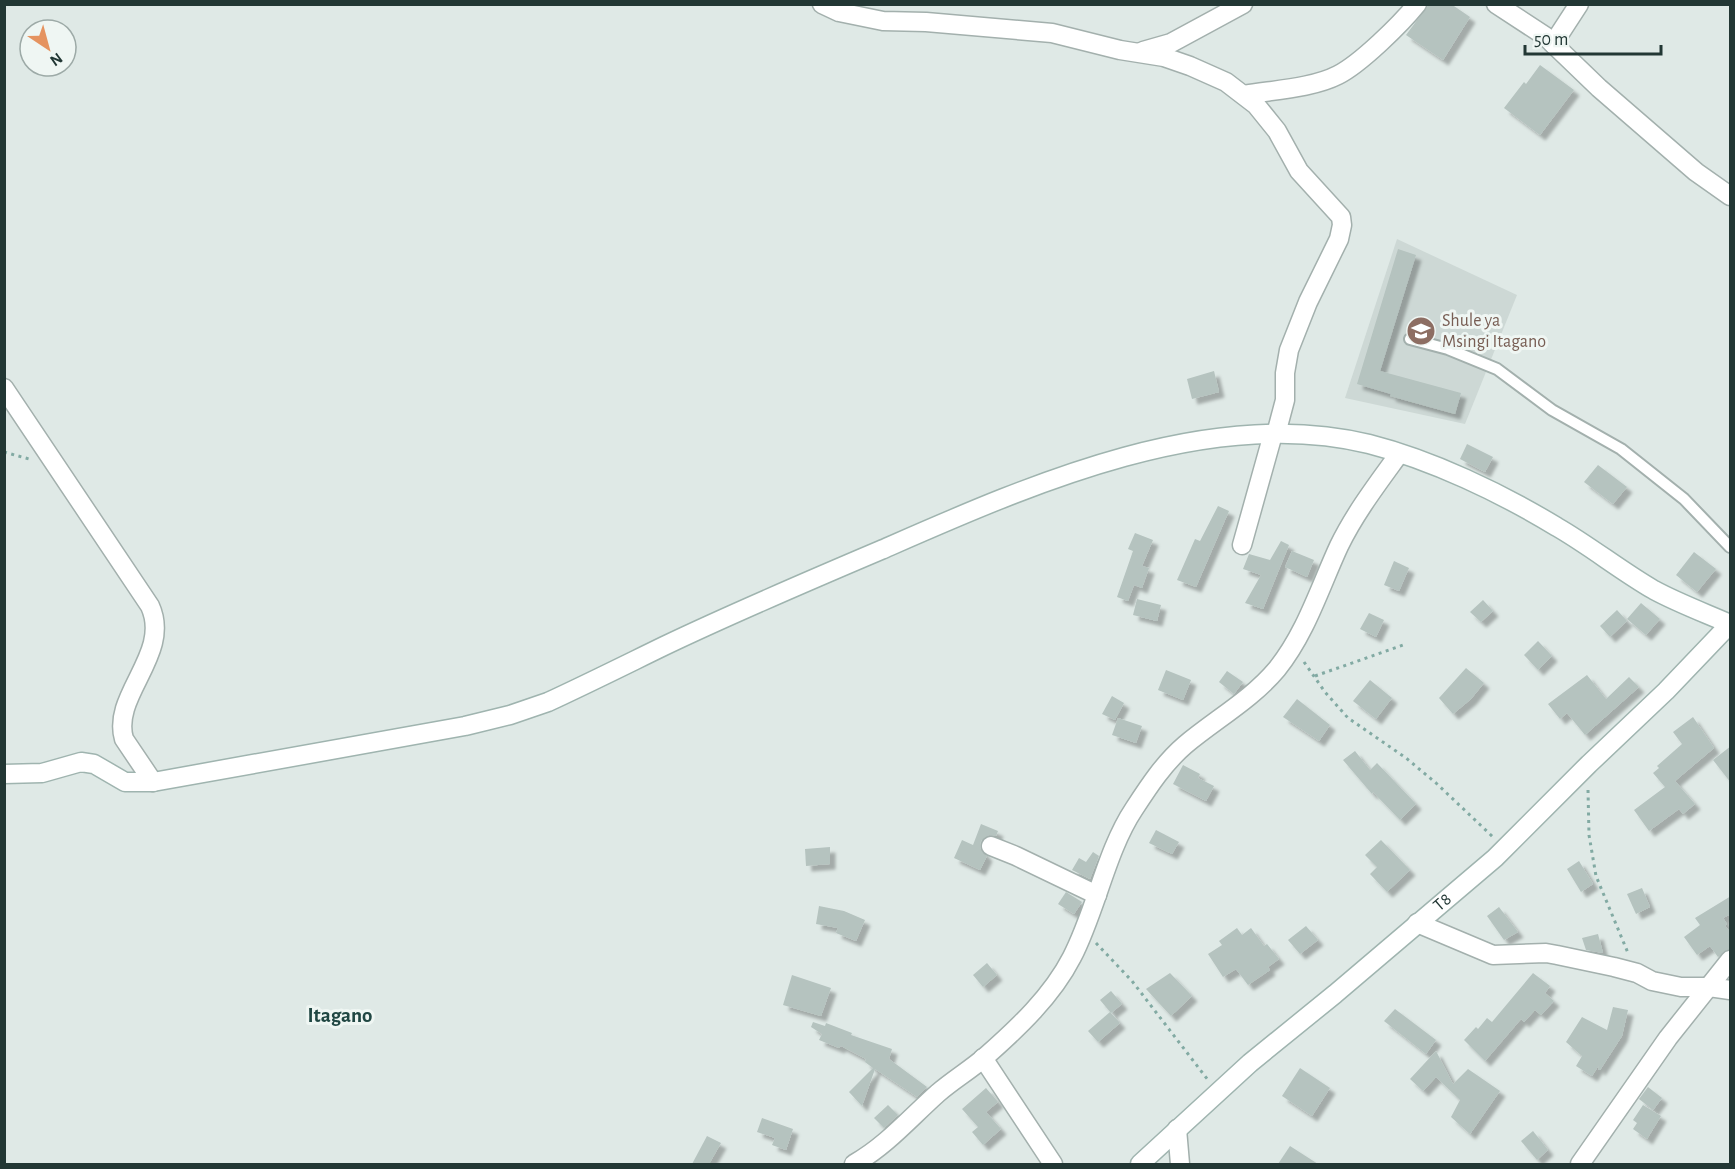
<svg xmlns="http://www.w3.org/2000/svg" width="1735" height="1169" font-family="'Alegreya Sans',sans-serif">
  <style>
    .built { fill: #cdd8d5 }
    .building { fill: #b5c3bf; filter: url(#shadow) }
    .lines { fill: none; stroke-linecap: round; stroke-linejoin: round }
    .lane-casing { stroke: #a3b0ad; stroke-width: 14 }
    .street-casing { stroke: #a3b0ad; stroke-width: 21 }
    .secondary-casing { stroke: #9fb4af; stroke-width: 21 }
    .path { stroke: #82aaa3; stroke-width: 3; stroke-dasharray: 3 4.5; stroke-linecap: butt }
    .lane { stroke: #fff; stroke-width: 10 }
    .street { stroke: #fff; stroke-width: 18 }
    .secondary { stroke: #fff; stroke-width: 18 }
    .labels { text-anchor: middle; dominant-baseline: central; stroke-width: 6; stroke-linejoin: round; paint-order: stroke }
    .education-label { font-size: 18px; fill: #785e54; stroke: #eff6f3; text-anchor: start }
    .street-label { font-size: 18px; fill: #223734; stroke: #eff6f3 }
    .quarter-label { font-size: 21px; font-weight: bold; fill: #204743; stroke: #eff6f3 }
  </style>
  <defs>
    <filter id="shadow"><feDropShadow dx="5.5" dy="5.5" stdDeviation="1.5" flood-color="#0004"/></filter>
  </defs>
  <rect width="100%" height="100%" fill="#dfe9e6"/>
  <!-- built -->
  <path class="built" d="M1397 239 1517 295 1465 424 1345 398Z"/>
  <!-- building -->
  <g class="building">
    <path d="M1429 4H1451L1470 17 1443 60 1406 35Z"/>
    <path d="M1540 65 1574 90 1540 135 1504 108 1524 82 1526 84Z"/>
    <path d="M1398 249 1416 255 1380 371 1461 393 1455 414 1390 396 1391 394 1357 384Z"/>
    <path d="M1214 371 1219 392 1192 399 1187 379Z"/>
    <path d="M1467 444 1493 457 1485 472 1460 459Z"/>
    <path d="M1598 465 1627 487 1613 504 1584 482Z"/>
    <path d="M1218 506 1229 511 1196 587 1177 580 1195 539 1200 541Z"/>
    <path d="M1135 533 1153 540 1142 566 1149 568 1142 588 1134 585 1128 601 1117 597 1133 551 1128 549Z"/>
    <path d="M1281 541 1289 545 1263 609 1245 603 1261 575 1243 569 1249 554 1270 560Z"/>
    <path d="M1292 551 1314 560 1307 577 1285 567Z"/>
    <path d="M1694 552 1716 569 1697 592 1676 575Z"/>
    <path d="M1394 561 1409 568 1399 591 1384 585Z"/>
    <path d="M1137 599 1161 605 1157 621 1133 615Z"/>
    <path d="M1483 600 1493 611 1481 622 1470 612Z"/>
    <path d="M1641 603 1660 619 1646 635 1627 619Z"/>
    <path d="M1617 610 1627 621 1610 637 1600 626Z"/>
    <path d="M1369 613 1384 620 1376 637 1360 629Z"/>
    <path d="M1538 641 1552 656 1538 670 1524 655Z"/>
    <path d="M1466 668 1484 683 1471 699 1453 714 1439 698Z"/>
    <path d="M1166 670 1191 680 1183 700 1158 690Z"/>
    <path d="M1227 671 1243 682 1234 694 1219 682Z"/>
    <path d="M1587 675 1606 699 1629 677 1639 687 1585 735 1567 713 1560 719 1548 704Z"/>
    <path d="M1370 680 1392 698 1376 719 1353 701Z"/>
    <path d="M1112 696 1124 703 1115 720 1102 714Z"/>
    <path d="M1297 699 1330 725 1319 741 1283 717Z"/>
    <path d="M1693 717 1714 748 1675 781 1695 804 1683 814 1679 809 1649 831 1634 810 1665 787 1653 773 1659 768 1657 766 1682 744 1673 732Z"/>
    <path d="M1118 718 1142 726 1136 743 1112 735Z"/>
    <path d="M1731 746V783L1713 760Z"/>
    <path d="M1355 751 1370 770 1377 763 1416 804 1400 820 1373 792 1372 794 1343 760Z"/>
    <path d="M1183 765 1200 774 1198 778 1214 786 1206 801 1173 784Z"/>
    <path d="M981 824 998 831 996 836 989 835 981 841 980 848 987 856 980 870 954 858 962 840 973 845Z"/>
    <path d="M1156 830 1179 842 1172 854 1149 843Z"/>
    <path d="M1381 840 1410 870 1387 892 1370 874 1377 867 1365 855Z"/>
    <path d="M830 847V864L806 866 805 849Z"/>
    <path d="M1093 852 1099 856 1090 879 1072 870 1079 858 1086 862Z"/>
    <path d="M1579 861 1593 884 1581 892 1567 869Z"/>
    <path d="M1642 888 1650 907 1636 914 1627 894Z"/>
    <path d="M1066 892 1082 902 1074 914 1058 904Z"/>
    <path d="M1731 896V914L1723 918 1727 924 1725 926 1731 933V948L1718 957 1710 946 1697 955 1684 937 1700 925 1695 918Z"/>
    <path d="M819 906 844 911 865 920 856 941 836 933 838 928 816 924Z"/>
    <path d="M1499 907 1518 932 1504 940 1487 916Z"/>
    <path d="M1306 926 1318 940 1300 954 1288 940Z"/>
    <path d="M1237 928 1242 935 1251 928 1264 946 1267 944 1279 959 1268 967 1270 970 1248 985 1236 969 1223 977 1208 954 1222 945 1219 941Z"/>
    <path d="M1598 934 1603 953 1586 950 1582 938Z"/>
    <path d="M987 963 997 975 983 987 973 975Z"/>
    <path d="M1170 973 1192 996 1171 1016 1146 989Z"/>
    <path d="M1533 973 1550 986 1545 993 1554 1001 1541 1015 1535 1010 1524 1022 1521 1019 1485 1061 1464 1040 1476 1027 1478 1029 1487 1018 1492 1022Z"/>
    <path d="M792 975 831 988 821 1016 783 1005Z"/>
    <path d="M1111 991 1122 1004 1111 1013 1100 1000Z"/>
    <path d="M1613 1007 1628 1010 1622 1036 1600 1070 1598 1069 1599 1065 1592 1076 1576 1066 1582 1056 1566 1042 1582 1017 1607 1030Z"/>
    <path d="M1395 1009 1436 1040 1426 1054 1384 1021Z"/>
    <path d="M1110 1012 1120 1023 1098 1042 1088 1031Z"/>
    <path d="M813 1022 825 1026 826 1023 852 1033 851 1035 892 1049 889 1059 927 1087 917 1097 875 1069 862 1106 849 1092 873 1068 865 1062 866 1059 841 1046 839 1048 819 1040 822 1034 811 1027Z"/>
    <path d="M1436 1051 1453 1084 1468 1069 1500 1091 1470 1134 1451 1117 1460 1100 1436 1077 1423 1091 1410 1079Z"/>
    <path d="M1300 1068 1330 1088 1312 1116 1282 1096Z"/>
    <path d="M1648 1087 1662 1098 1653 1110 1639 1099Z"/>
    <path d="M986 1088 998 1102 986 1112 1001 1129 983 1145 972 1132 978 1127 962 1109Z"/>
    <path d="M888 1105 898 1115 884 1128 874 1118Z"/>
    <path d="M1643 1105 1661 1116 1647 1139 1633 1129 1637 1123 1633 1120Z"/>
    <path d="M762 1118 793 1129 786 1150 772 1145 775 1138 757 1132Z"/>
    <path d="M1533 1131 1548 1150 1537 1160 1521 1141Z"/>
    <path d="M707 1136 721 1143 709 1164H692Z"/>
    <path d="M1290 1146 1318 1164H1278Z"/>
  </g>
  <g class="lines">
    <!-- lane casing -->
    <g class="lane-casing">
      <path id="lane" d="M1410 339 1448 349 1497 369 1552 410 1621 449 1684 499 1730 547"/>
    </g>
    <!-- street casing -->
    <g class="street-casing">
      <g id="street">
        <path d="M822 4 839 12 883 21 926 22 1052 33 1120 50 1164 57 1190 66 1226 82 1256 105 1277 131 1299 171 1341 217 1342 225 1339 239 1308 302 1289 350 1285 373V400L1276 434"/>
        <path d="M1496 4 1545 36 1599 88 1696 172 1730 196"/>
        <path d="M1553 44 1579 4"/>
        <path d="M1143 51 1171 43 1243 4"/>
        <path d="M1244 95C1273 90 1313 88 1338 75 1360 64 1401 24 1417 4"/>
        <path d="M4 388 150 606C172 654 111 695 124 739L153 782"/>
        <path d="M1242 545 1273 434"/>
        <path d="M991 846 1016 856 1097 895"/>
        <path d="M1417 923 1493 955 1546 953 1557 955 1614 967 1637 973 1652 981 1681 987H1709L1730 990"/>
        <path d="M983 1058 1053 1164"/>
        <path d="M1177 1129 1180 1164"/>
        <path d="M854 1164C886 1146 910 1118 938 1093 953 1080 970 1070 985 1057 1018 1028 1052 996 1072 957 1096 911 1106 851 1134 809 1149 786 1164 763 1185 745 1216 719 1251 700 1277 669 1306 633 1320 587 1339 546 1355 513 1378 483 1399 454"/>
        <path d="M1580 1164 1668 1038 1730 960"/>
      </g>
    </g>
    <!-- secondary casing -->
    <g class="secondary-casing">
      <g id="secondary">
        <path d="M4 774 42 773 81 762 94 764 125 782H153L465 726 510 715 548 702C587 684 625 665 664 646 735 612 808 581 881 550 1025 487 1209 404 1369 444 1432 460 1501 493 1557 527 1590 546 1621 571 1654 590 1678 603 1705 613 1730 624"/>
        <path id="s1" d="M1140 1164 1250 1063 1335 994 1495 858 1589 764 1666 691 1730 624"/>
      </g>
    </g>
    <!-- path -->
    <g class="path">
      <path d="M4 452 29 459"/>
      <path d="M1304 662 1325 692 1348 718 1406 758 1436 783 1493 837"/>
      <path d="M1315 676 1406 644"/>
      <path d="M1588 790 1589 835 1596 876 1628 953"/>
      <path d="M1096 943 1132 981 1208 1080"/>
    </g>
    <!-- lane -->
    <use href="#lane" class="lane"/>
    <!-- street -->
    <use href="#street" class="street"/>
    <!-- secondary -->
    <use href="#secondary" class="secondary"/>
  </g>
  <!-- icons -->
  <defs>
    <g id="school-disc" transform="scale(1.5)"><circle r="9.5" fill="#8d6e63" stroke="#eff6f3"/><path d="M0-5L7-2L0 1L-7-2ZM-4 1L0 2.5L4 1V4Q0 6-4 4Z" fill="#fff"/></g>
  </defs>
  <g fill-rule="evenodd">
    <use href="#school-disc" x="1421" y="331"/>
  </g>
  <g class="labels">
    <!-- education labels -->
    <g class="education-label">
      <text x="1442" y="321">Shule ya<tspan x="1442" dy="21">Msingi Itagano</tspan></text>
    </g>
    <!-- street labels -->
    <g class="street-label">
      <text stroke="none"><textPath href="#s1" startOffset="400">T8</textPath></text>
    </g>
    <!-- quarter labels -->
    <g class="quarter-label">
      <text x="340" y="1015">Itagano</text>
    </g>
  </g>
  <!-- border -->
  <rect width="1735" height="1169" fill="none" stroke="#223734" stroke-width="12"/>
  <!-- north arrow -->
  <g transform="translate(48 48) rotate(144)"><circle r="28" fill="#eff6f3" stroke="#9daaa7" stroke-width="1.5"/>
  <path d="M0-4.5L10 22L0 15L-10 22Z" fill="#e59360"/>
  <text y="-9" font-size="16" font-weight="bold" text-anchor="middle" fill="#223734">N</text>
  </g>
  <!-- scale -->
  <path d="M1525 45v9h136v-9" fill="none" stroke="#223734" stroke-width="3"/>
  <text x="1534" y="45" font-size="18" fill="#223734" stroke="#eff6f3" stroke-width="4.5" paint-order="stroke">50 m</text>
</svg>
